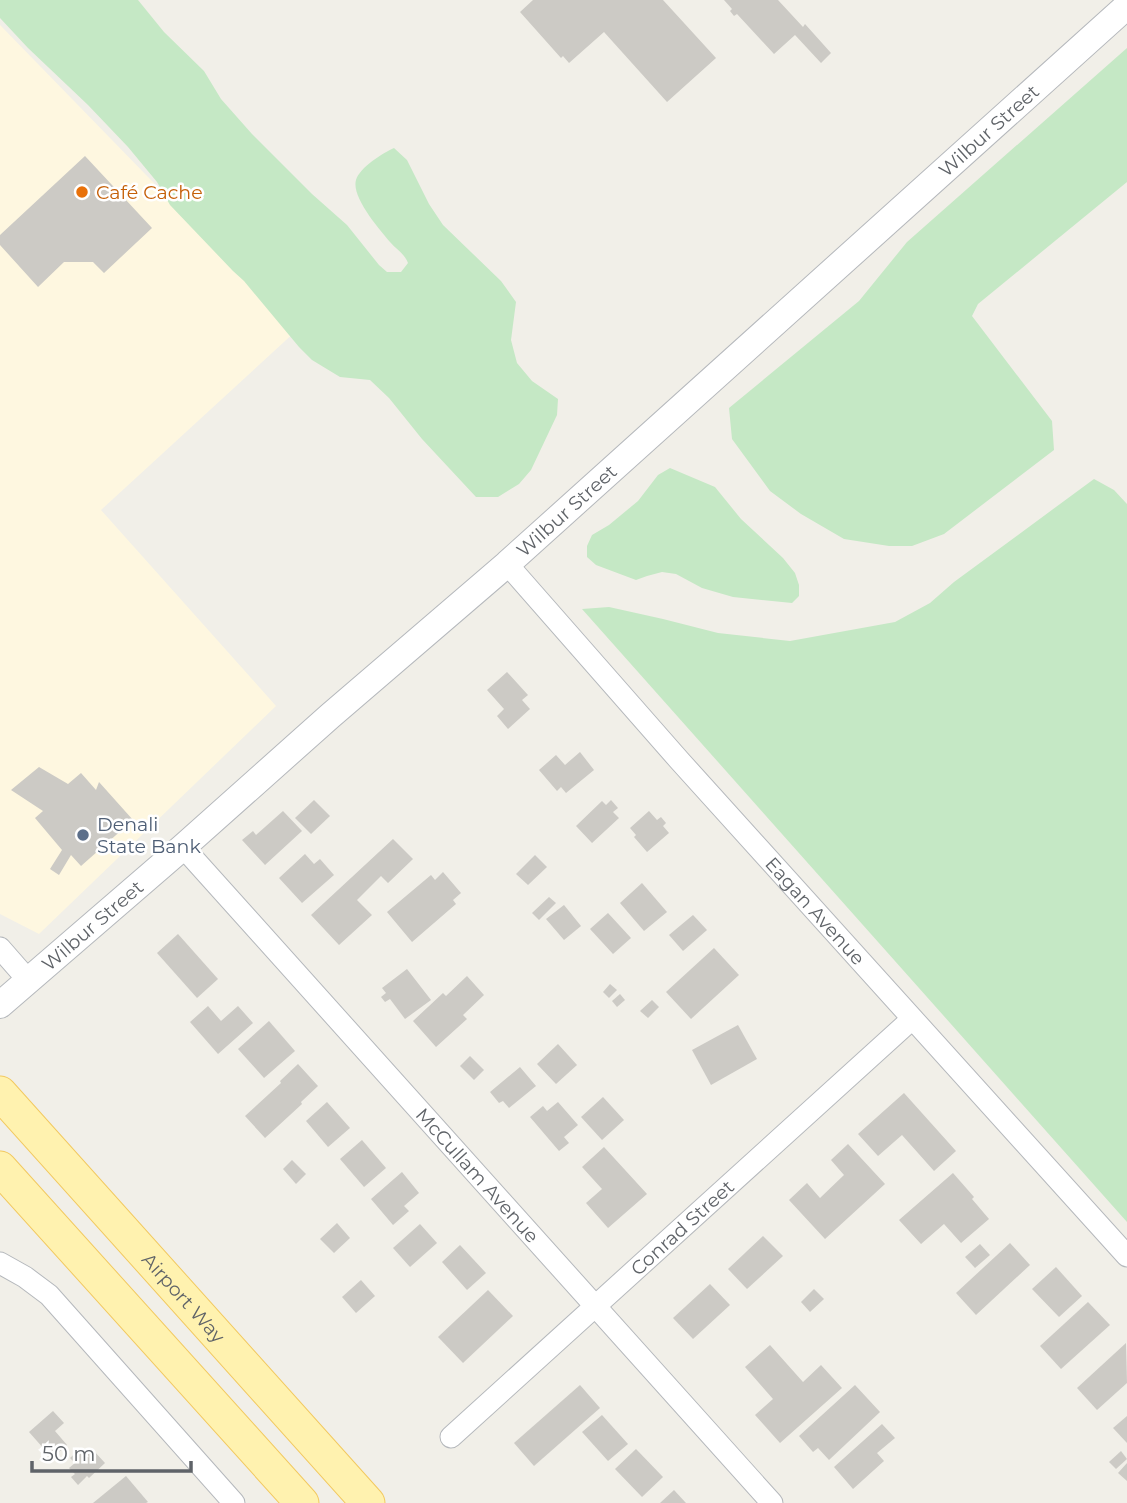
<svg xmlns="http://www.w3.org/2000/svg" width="1127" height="1503" font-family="Montserrat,sans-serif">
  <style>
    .commercial { fill: #fef7e0 }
    .green { fill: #c5e8c5 }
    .building { fill: #cccac5 }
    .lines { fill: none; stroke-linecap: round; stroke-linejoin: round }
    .minor-casing { stroke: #b5b8bc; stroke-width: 23 }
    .tertiary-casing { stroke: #b5b8bc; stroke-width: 28 }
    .primary-casing { stroke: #f2c960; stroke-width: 35 }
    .minor { stroke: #fff; stroke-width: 21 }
    .tertiary { stroke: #fff; stroke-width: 26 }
    .primary { stroke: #fff2af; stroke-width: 33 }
    .food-dot { fill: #e8710a; stroke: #fff; stroke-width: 2.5 }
    .service-dot { fill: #5c6f8a; stroke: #fff; stroke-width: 2.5 }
    .labels { text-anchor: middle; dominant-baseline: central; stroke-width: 5; stroke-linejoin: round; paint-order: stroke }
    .street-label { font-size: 19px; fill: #5f6368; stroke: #fff }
    .food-label { font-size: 19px; fill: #c56008; stroke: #fff; text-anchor: start }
    .service-label { font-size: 19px; fill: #4e5e75; stroke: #fff; text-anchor: start }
  </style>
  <rect width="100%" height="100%" fill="#f1efe8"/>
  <!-- commercial -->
  <path class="commercial" d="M0 25 297 330 101 510 276 706 39 934 0 914Z"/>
  <!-- green -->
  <g class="green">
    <path d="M0 0H138L164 32 204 71 221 99 252 134 312 194 347 225 379 265 387 272H401L408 263C404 253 397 250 390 242 380 230 351 197 356 180 360 167 383 153 394 148L407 160 429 204 443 225 501 281 516 302 511 340 517 363 532 381 558 399 557 415 531 470 519 484 498 497H476L422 439 389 398 370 380 340 377 312 360 299 347 244 281 233 271 170 205 157 182 128 147 88 105 28 48 0 18Z"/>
    <path d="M1127 48V182L978 304 972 316 1052 421 1054 450 944 534 912 546H889L844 539 801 514 770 491 732 439 729 408 859 301 907 242Z"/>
    <path d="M670 468 715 487 741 519 783 558 795 573 799 585V596L792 603 733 597 702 588 676 574 662 572 647 576 636 580 596 565 587 557V546L592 535 609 525 638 501 658 475Z"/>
    <path d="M1094 479 1114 490 1127 504V1222L582 609 609 607 663 619 718 633 790 641 895 622 930 603 954 582Z"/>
  </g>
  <!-- building -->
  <g class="building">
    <path d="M533 0H663L716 58 667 102 604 32 569 63 563 56 561 58 520 12Z"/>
    <path d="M724 0H778L803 27 805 24 831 53 821 63 795 35 774 54 737 14 734 16 730 11 732 9Z"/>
    <path d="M85 156 152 228 104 273 93 262H64L38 287 0 245V235Z"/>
    <path d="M507 672 528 695 522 700 530 709 508 729 497 716 504 709 487 690Z"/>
    <path d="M580 752 594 770 566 793 561 787 557 791 539 770 556 755 565 765Z"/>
    <path d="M39 767 68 784 81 773 96 790 99 782 133 820 81 866 71 855 59 875 50 869 62 850 35 818 43 811 11 790Z"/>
    <path d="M314 800 330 816 311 834 295 818Z"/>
    <path d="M611 800 618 808 613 812 619 818 592 843 576 826 602 801 606 805Z"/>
    <path d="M283 811 302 831 265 865 242 840 253 831 256 835Z"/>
    <path d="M649 811 657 820 661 817 666 823 663 826 669 833 647 852 634 837 636 835 630 828Z"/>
    <path d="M393 839 413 859 388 883 381 876 357 900 372 915 339 945 311 915Z"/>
    <path d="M305 854 314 864 320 859 334 875 302 903 279 878Z"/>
    <path d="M535 855 547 867 528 885 516 874Z"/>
    <path d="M443 872 461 893 453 900 456 904 412 942 387 912 431 875 435 880Z"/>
    <path d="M642 883 667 912 644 931 620 903Z"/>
    <path d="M549 897 556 903 539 920 532 913Z"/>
    <path d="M564 905 581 926 564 940 546 919Z"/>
    <path d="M608 913 631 938 613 954 590 929Z"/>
    <path d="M693 915 707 930 683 951 669 935Z"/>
    <path d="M178 934 218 979 197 998 157 953Z"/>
    <path d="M714 948 739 975 691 1019 666 992Z"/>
    <path d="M407 969 431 1000 405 1019 390 999 385 1002 381 997 386 993 382 988Z"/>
    <path d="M467 976 484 995 463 1015 467 1019 436 1047 413 1021 443 993 446 996Z"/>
    <path d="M610 984 617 990 609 998 603 992Z"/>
    <path d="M620 994 625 1000 617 1007 612 1001Z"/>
    <path d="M652 1000 659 1007 648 1018 640 1011Z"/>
    <path d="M208 1006 221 1021 238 1006 253 1023 218 1054 190 1022Z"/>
    <path d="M269 1021 295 1051 264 1078 238 1049Z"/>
    <path d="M738 1025 757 1059 711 1085 692 1050Z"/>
    <path d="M558 1044 577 1065 556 1084 537 1064Z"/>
    <path d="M470 1056 484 1070 474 1080 460 1066Z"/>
    <path d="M298 1064 318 1086 301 1102 302 1104 265 1138 245 1116 281 1083 280 1081Z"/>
    <path d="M520 1067 536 1086 509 1108 503 1101 499 1103 490 1092Z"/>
    <path d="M904 1093 956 1151 934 1171 902 1135 878 1156 858 1134Z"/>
    <path d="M603 1097 624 1120 602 1140 581 1117Z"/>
    <path d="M327 1102 350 1128 328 1147 306 1121Z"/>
    <path d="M558 1102 578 1125 564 1137 569 1143 559 1151 530 1117 543 1106 547 1111Z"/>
    <path d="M362 1140 386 1168 364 1187 340 1159Z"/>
    <path d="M848 1144 885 1184 825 1239 789 1200 807 1183 820 1198 844 1175 831 1160Z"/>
    <path d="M604 1147 647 1194 608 1228 586 1203 602 1189 582 1167Z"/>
    <path d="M292 1160 306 1174 296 1184 283 1169Z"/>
    <path d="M402 1172 419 1193 404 1206 409 1211 393 1225 371 1199Z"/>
    <path d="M953 1173 974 1197 972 1199 989 1219 961 1243 944 1224 921 1244 899 1220Z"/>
    <path d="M337 1223 350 1238 334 1253 320 1239Z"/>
    <path d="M420 1224 437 1243 410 1267 393 1248Z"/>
    <path d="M763 1236 783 1256 747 1289 728 1269Z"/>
    <path d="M1010 1243 1030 1265 976 1315 956 1293Z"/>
    <path d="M980 1244 990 1255 975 1268 965 1257Z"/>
    <path d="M460 1245 486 1273 467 1290 442 1262Z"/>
    <path d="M1056 1267 1082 1296 1059 1317 1032 1289Z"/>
    <path d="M361 1280 375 1296 356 1313 342 1297Z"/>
    <path d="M710 1284 730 1305 693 1339 673 1318Z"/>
    <path d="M814 1289 824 1299 810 1312 801 1302Z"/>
    <path d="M488 1290 513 1316 463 1363 438 1337Z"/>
    <path d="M1088 1302 1110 1325 1061 1369 1040 1346Z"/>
    <path d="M1126 1343 1127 1383 1097 1410 1077 1388Z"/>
    <path d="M770 1345 803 1382 821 1365 842 1388 780 1443 755 1415 773 1399 745 1367Z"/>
    <path d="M580 1385 600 1408 534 1466 514 1443Z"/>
    <path d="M855 1385 880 1412 829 1460 818 1448 813 1452 799 1436Z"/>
    <path d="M53 1411 64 1423 55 1431 67 1445 52 1458 29 1432Z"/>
    <path d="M602 1415 628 1444 608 1461 582 1432Z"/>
    <path d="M1127 1416V1443L1113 1428Z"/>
    <path d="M882 1424 895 1438 877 1453 884 1461 853 1489 834 1467Z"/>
    <path d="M81 1448 87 1455 93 1450 105 1463 89 1478 87 1476 78 1485 71 1477 75 1474 69 1468 75 1463 70 1458Z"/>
    <path d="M636 1449 663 1477 642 1497 615 1469Z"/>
    <path d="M1121 1451 1127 1459 1116 1469 1109 1462Z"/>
    <path d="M1127 1463V1481L1118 1473Z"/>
    <path d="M126 1476 148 1502 146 1503H93Z"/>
    <path d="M674 1490 686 1503H660Z"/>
  </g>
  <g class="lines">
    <!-- minor casing -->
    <g class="minor-casing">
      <g id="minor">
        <path id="s1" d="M507 564 679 760 1127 1256"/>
        <path id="s2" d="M183 847 772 1503"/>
        <path d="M0 948 28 980"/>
        <path d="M0 1263 25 1277 49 1295 234 1503"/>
        <path id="s3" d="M451 1437 912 1019"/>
      </g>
    </g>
    <!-- tertiary casing -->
    <g class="tertiary-casing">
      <g id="tertiary">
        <path id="s4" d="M0 1005 183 847 330 716 507 564 1127 6"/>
      </g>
    </g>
    <!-- primary casing -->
    <g class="primary-casing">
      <g id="primary">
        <path id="s5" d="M0 1093 368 1503"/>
        <path d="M0 1168 302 1503"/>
      </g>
    </g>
    <!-- minor -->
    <use href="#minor" class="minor"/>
    <!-- tertiary -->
    <use href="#tertiary" class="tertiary"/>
    <!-- primary -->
    <use href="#primary" class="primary"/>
  </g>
  <!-- markers -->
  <circle class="food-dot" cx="82" cy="192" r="7"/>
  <circle class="service-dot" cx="83" cy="835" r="7"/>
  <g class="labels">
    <!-- street labels -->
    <g class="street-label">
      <text stroke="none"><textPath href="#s4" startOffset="1320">Wilbur Street</textPath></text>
      <text stroke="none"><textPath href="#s4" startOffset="752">Wilbur Street</textPath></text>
      <text stroke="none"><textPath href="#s1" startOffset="464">Eagan Avenue</textPath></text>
      <text stroke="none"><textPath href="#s4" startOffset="122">Wilbur Street</textPath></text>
      <text stroke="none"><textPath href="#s2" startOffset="441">McCullam Avenue</textPath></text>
      <text stroke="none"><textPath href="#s3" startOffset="312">Conrad Street</textPath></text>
      <text stroke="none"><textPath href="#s5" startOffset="275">Airport Way</textPath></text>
    </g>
    <!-- food labels -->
    <g class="food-label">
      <text x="96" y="192">Café Cache</text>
    </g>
    <!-- service labels -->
    <g class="service-label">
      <text x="97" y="824">Denali<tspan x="97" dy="22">State Bank</tspan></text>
    </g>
  </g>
  <!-- scale -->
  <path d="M32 1461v10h159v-10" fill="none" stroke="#5f6368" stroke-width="3.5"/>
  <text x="42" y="1461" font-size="21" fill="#5f6368" stroke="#ffffff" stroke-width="5" paint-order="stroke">50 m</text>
</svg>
